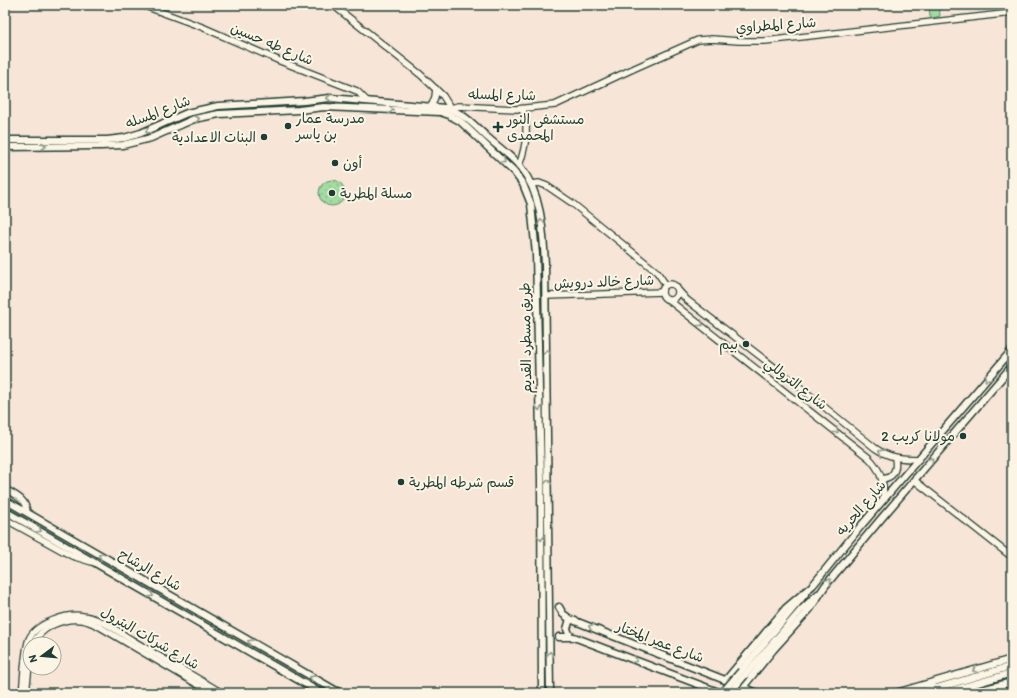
<svg xmlns="http://www.w3.org/2000/svg" width="1017" height="698" font-family="Itim,'Playpen Sans Arabic',sans-serif">
  <style>
    .grass { fill: url(#grass-dots); stroke: #608c6a }
    .park { fill: url(#park-tufts); stroke: #608c6a }
    .lines { fill: none; stroke-linecap: round; stroke-linejoin: round }
    .tertiary-casing { stroke: #1f3d34; stroke-width: 8 }
    .secondary-casing { stroke: #1f3d34; stroke-width: 9 }
    .tertiary { stroke: #fcf5e5; stroke-width: 5.5 }
    .secondary { stroke: #fcf5e5; stroke-width: 6 }
    .secondary-bridge-casing { stroke: #1f3d34; stroke-width: 9; stroke-linecap: butt }
    .secondary-bridge { stroke: #fcf5e5; stroke-width: 6 }
    .oneway { stroke: #8e998c }
    .poi-dot { fill: #1f3d34; stroke: #fcf5e5; stroke-width: 1.5 }
    .labels { text-anchor: middle; dominant-baseline: central; stroke-width: 4; stroke-linejoin: round; paint-order: stroke }
    .street-label { font-size: 14px; fill: #1f3d34; stroke: #fcf5e5 }
    .poi-label { font-size: 14px; fill: #1f3d34; stroke: #fcf5e5; text-anchor: start }
  </style>
  <defs>
    <pattern id="grass-dots" width="8" height="8" patternUnits="userSpaceOnUse"><rect width="8" height="8" fill="#a2dca1"/><path d="M2 2h.1M6 6h.1" fill="none" stroke="#8bbe8b" stroke-width="1.8" stroke-linecap="round"/></pattern>
    <pattern id="park-tufts" width="24" height="20" patternUnits="userSpaceOnUse"><rect width="24" height="20" fill="#a2dca1"/><path d="M3 7l-1-3M5 7V3M7 7l1-3M15 17l-1-3M17 17v-4M19 17l1-3" fill="none" stroke="#8bbe8b"/></pattern>
  </defs>
  <rect width="100%" height="100%" fill="#f7e5d7"/>
  <filter id="ink" filterUnits="userSpaceOnUse"><feTurbulence type="fractalNoise" baseFrequency=".025" numOctaves="2"/><feDisplacementMap in="SourceGraphic" scale="8" xChannelSelector="R" yChannelSelector="G"/><feConvolveMatrix kernelMatrix="1 2 1 2 8 2 1 2 1" color-interpolation-filters="sRGB"/></filter>
  <g filter="url(#ink)">
    <!-- grass -->
    <circle class="grass" cx="332" cy="193" r="13"/>
    <!-- park -->
    <path class="park" d="M929 5H939L940 16 932 18 930 17Z"/>
    <g class="lines">
      <!-- tertiary casing -->
      <g class="tertiary-casing">
        <g id="tertiary">
          <path d="M142 5 202 27 280 61 357 91 367 101"/>
          <path d="M333 5 421 75 443 96 448 104V109L458 106 516 109 555 105 635 68 698 40 712 39 739 41H765L1012 13"/>
          <path d="M431 107 435 97 436 89"/>
          <path d="M519 166C525 149 530 126 522 109"/>
          <path d="M531 184 539 183 547 186 572 203 657 272 666 285"/>
          <circle cx="670" cy="292" r="8"/>
          <path d="M678 290 687 300 791 380 875 448C889 458 902 459 919 459"/>
          <path d="M547 296 662 292"/>
          <path d="M670 301 869 458C880 469 885 484 883 500"/>
          <path d="M882 479C894 478 897 469 895 458"/>
          <path d="M914 480 1012 557"/>
          <path d="M5 489C15 495 26 499 27 512"/>
          <path d="M5 519 72 556 92 562"/>
          <path d="M33 644C41 627 64 617 82 620 89 621 94 624 100 627L212 693"/>
          <path d="M22 693C24 678 24 652 29 639 36 623 68 613 83 616 101 618 117 631 132 640 162 658 192 675 222 693"/>
          <path d="M26 693 30 657"/>
        </g>
      </g>
      <!-- secondary casing -->
      <g class="secondary-casing">
        <g id="secondary">
          <path d="M5 140H107L124 138 141 133 187 113 218 106 304 101 330 98 445 108C463 112 474 125 487 137 498 147 512 156 521 168 542 194 543 232 545 264L550 693"/>
          <path d="M5 147 101 146 123 145 151 138 194 119 219 114 299 110 324 107 440 112 449 115 460 121 514 172 523 184 531 204 536 254 541 479 542 693"/>
          <path d="M5 500 340 693"/>
          <path d="M5 511 321 693"/>
          <path d="M559 607 563 614 570 619 730 682"/>
          <path d="M570 636 567 629 570 619"/>
          <path d="M559 637H574L721 693"/>
          <path d="M741 671 805 594"/>
          <path d="M745 675 801 610 818 594"/>
          <path d="M726 680 786 608 813 585 860 527 1012 350"/>
          <path d="M924 685 930 687 937 688 1012 666"/>
          <path d="M740 686 757 693"/>
          <path d="M743 687 773 650 810 609 825 586 880 520 1012 366"/>
          <path d="M896 693 1012 659"/>
          <path d="M943 693 1012 673"/>
          <path d="M970 693 1012 682"/>
        </g>
      </g>
      <!-- tertiary -->
      <use href="#tertiary" class="tertiary"/>
      <!-- secondary -->
      <use href="#secondary" class="secondary"/>
      <!-- secondary-bridge casing -->
      <g class="secondary-bridge-casing">
        <g id="secondary-bridge">
          <path d="M722 693 741 671"/>
          <path d="M730 693 745 675"/>
        </g>
      </g>
      <!-- secondary-bridge -->
      <use href="#secondary-bridge" class="secondary-bridge"/>
    </g>
    <!-- one-way arrows -->
    <defs><path id="oneway-chevron" d="M-2-3.5L2.5 0L-2 3.5" fill="none" stroke-width="1.6" stroke-linecap="round" stroke-linejoin="round"/></defs>
    <g class="oneway">
      <use href="#oneway-chevron" transform="translate(329 98) rotate(179)"/>
      <use href="#oneway-chevron" transform="translate(391 110) rotate(3)"/>
      <use href="#oneway-chevron" transform="translate(197 119) rotate(-16)"/>
      <use href="#oneway-chevron" transform="translate(148 131) rotate(157)"/>
      <use href="#oneway-chevron" transform="translate(44 146)"/>
      <use href="#oneway-chevron" transform="translate(503 161) rotate(43)"/>
      <use href="#oneway-chevron" transform="translate(541 222) rotate(-98)"/>
      <use href="#oneway-chevron" transform="translate(701 324) rotate(38)"/>
      <use href="#oneway-chevron" transform="translate(547 352) rotate(-90)"/>
      <use href="#oneway-chevron" transform="translate(987 379) rotate(130)"/>
      <use href="#oneway-chevron" transform="translate(539 408) rotate(89)"/>
      <use href="#oneway-chevron" transform="translate(836 431) rotate(38)"/>
      <use href="#oneway-chevron" transform="translate(881 452) rotate(-150)"/>
      <use href="#oneway-chevron" transform="translate(931 460) rotate(-49)"/>
      <use href="#oneway-chevron" transform="translate(548 482) rotate(-90)"/>
      <use href="#oneway-chevron" transform="translate(39 530) rotate(30)"/>
      <use href="#oneway-chevron" transform="translate(541 538) rotate(90)"/>
      <use href="#oneway-chevron" transform="translate(101 556) rotate(-150)"/>
      <use href="#oneway-chevron" transform="translate(829 581) rotate(-50)"/>
      <use href="#oneway-chevron" transform="translate(151 595) rotate(30)"/>
      <use href="#oneway-chevron" transform="translate(591 627) rotate(-159)"/>
      <use href="#oneway-chevron" transform="translate(250 642) rotate(-150)"/>
      <use href="#oneway-chevron" transform="translate(550 654) rotate(-90)"/>
      <use href="#oneway-chevron" transform="translate(635 660) rotate(21)"/>
      <use href="#oneway-chevron" transform="translate(975 670) rotate(163)"/>
      <use href="#oneway-chevron" transform="translate(312 678) rotate(-151)"/>
    </g>
  </g>
  <!-- markers -->
  <g class="poi-dot">
    <circle cx="288" cy="126" r="4"/>
    <path d="M496 121h4v4h4v4h-4v4h-4v-4h-4v-4h4z"/>
    <circle cx="264" cy="137" r="4"/>
    <circle cx="335" cy="163" r="4"/>
    <circle cx="332" cy="193" r="4"/>
    <circle cx="746" cy="344" r="4"/>
    <circle cx="963" cy="436" r="4"/>
    <circle cx="401" cy="482" r="4"/>
  </g>
  <g class="labels">
    <!-- street labels -->
    <g class="street-label">
      <text transform="translate(776 25) rotate(-4)">شارع المطراوي</text>
      <text transform="translate(272 44) rotate(23)">شارع طه حسين</text>
      <text transform="translate(502 95) rotate(1)">شارع المسله</text>
      <text transform="translate(158 112) rotate(-21)">شارع المسله</text>
      <text transform="translate(604 282) rotate(-2)">شارع خالد درويش</text>
      <text transform="translate(526 338) rotate(-91)">طريق مسطرد القديم</text>
      <text transform="translate(796 384) rotate(38)">شارع التروللي</text>
      <text transform="translate(861 508) rotate(-49)">شارع الحريه</text>
      <text transform="translate(150 570) rotate(30)">شارع الرشاح</text>
      <text transform="translate(150 638) rotate(30)">شارع شركات البترول</text>
      <text transform="translate(660 642) rotate(21)">شارع عمر المختار</text>
    </g>
    <!-- poi labels -->
    <g class="poi-label">
      <text x="296" y="118">مدرسة عمار<tspan x="296" dy="16">بن ياسر</tspan></text>
      <text x="507" y="119">مستشفى النور<tspan x="507" dy="16">المحمدى</tspan></text>
      <text x="256" y="137" text-anchor="end">البنات الاعدادية</text>
      <text x="343" y="163">أون</text>
      <text x="340" y="193">مسلة المطرية</text>
      <text x="738" y="344" text-anchor="end">بيم</text>
      <text x="955" y="436" text-anchor="end">مولانا كريب 2</text>
      <text x="409" y="482">قسم شرطه المطرية</text>
    </g>
  </g>
  <!-- margin -->
  <rect width="1017" height="698" fill="none" stroke="#fcf5e5" stroke-width="20"/>
  <rect x="10" y="10" width="997" height="678" fill="none" stroke="#1f3d34" stroke-width="1.5" filter="url(#ink)"/>
  <!-- north arrow -->
  <g transform="translate(42 656) rotate(254)"><circle r="19" fill="#fcf5e5" stroke="#a4ab9e"/>
  <path d="M0-3L7 15L0 10L-7 15Z" fill="#1f3d34"/>
  <text y="-6" font-size="11" font-weight="bold" text-anchor="middle" fill="#1f3d34">N</text>
  </g>
</svg>
